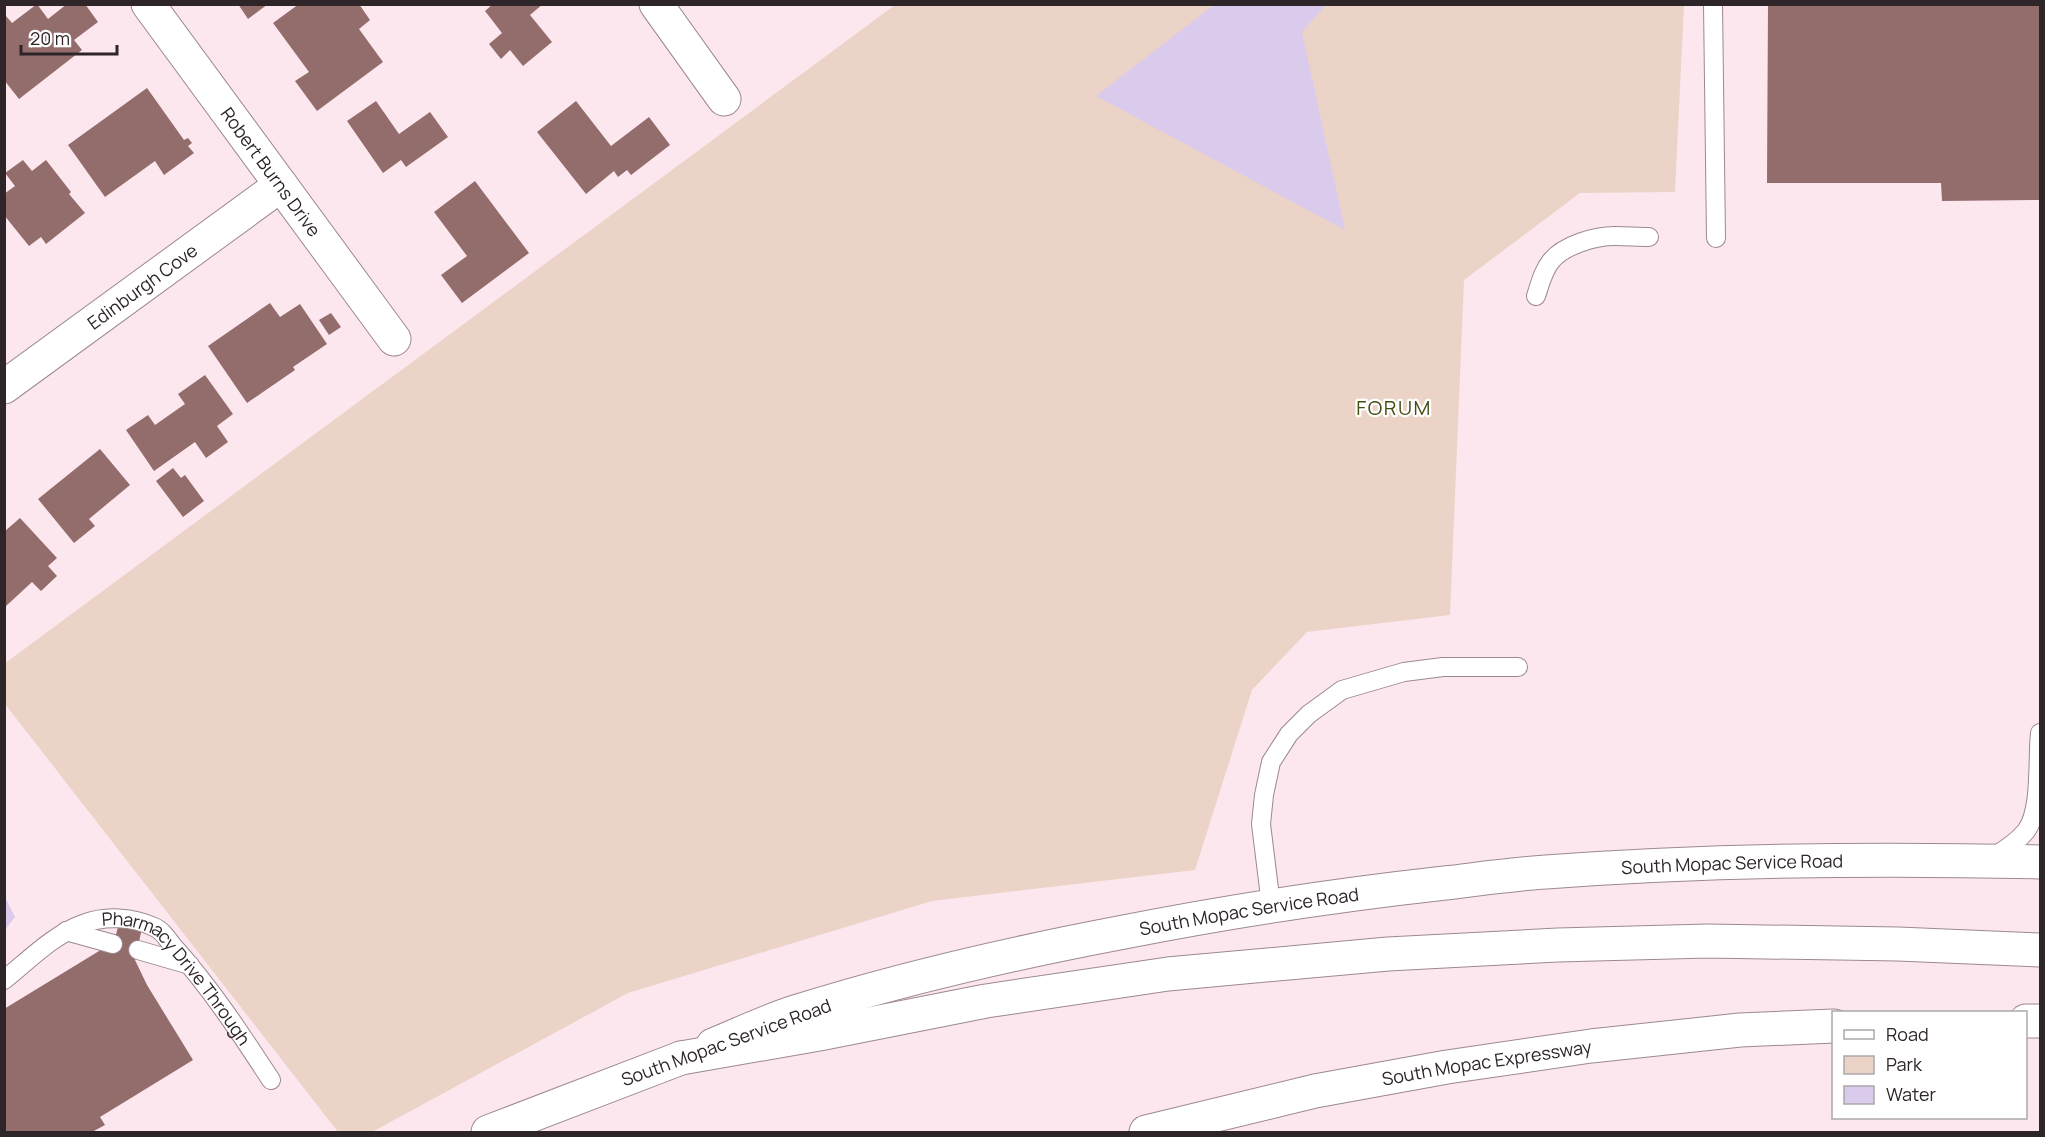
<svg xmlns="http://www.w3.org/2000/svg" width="2045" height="1137" font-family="Manrope,sans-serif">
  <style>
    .green { fill: #ecd3c8 }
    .water { fill: #dacaec }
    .building { fill: #936c6c }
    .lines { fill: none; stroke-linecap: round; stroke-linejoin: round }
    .service-casing { stroke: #9c898f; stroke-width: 20 }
    .minor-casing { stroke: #9c898f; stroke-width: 35 }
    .tertiary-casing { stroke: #9c898f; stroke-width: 35 }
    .secondary-casing { stroke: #9c898f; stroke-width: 35 }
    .motorway-casing { stroke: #9c898f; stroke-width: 35 }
    .service { stroke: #fff; stroke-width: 18 }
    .minor { stroke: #fff; stroke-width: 33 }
    .tertiary { stroke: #fff; stroke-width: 33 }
    .secondary { stroke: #fff; stroke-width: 33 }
    .motorway { stroke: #fff; stroke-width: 33 }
    .labels { text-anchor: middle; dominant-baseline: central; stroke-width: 4.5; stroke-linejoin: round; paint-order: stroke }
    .street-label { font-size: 18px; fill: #2d2528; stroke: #fff }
    .neighbourhood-label { font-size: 20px; letter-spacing: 1.5px; fill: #444e14; stroke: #fff }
  </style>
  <rect width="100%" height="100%" fill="#fde7ee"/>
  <!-- green -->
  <path class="green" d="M895 5H1684L1675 192 1580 193 1464 280 1450 615 1307 632 1252 690 1195 870 932 901 628 993 372 1132H338L5 704 4 664Z"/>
  <!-- water -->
  <g class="water">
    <path d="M1215 4 1326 5 1302 32 1345 230 1096 96Z"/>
    <path d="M4 895 15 917 5 930H4Z"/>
  </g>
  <!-- building -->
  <g class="building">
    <path d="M37 4 48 19 67 4H85L98 22 74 40 82 50 19 99 4 80V17L6 16 12 23Z"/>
    <path d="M238 4H268L248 19Z"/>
    <path d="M299 4H359L370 20 359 29 383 62 317 111 295 81 309 72 273 23Z"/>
    <path d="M493 4H543L530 15 552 42 523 66 510 50 501 59 489 44 502 33 485 11Z"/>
    <path d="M1768 4H2040V201L2039 200 1942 201 1941 183H1767Z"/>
    <path d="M147 88 184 140 188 138 192 143 188 146 194 153 164 175 155 161 105 197 68 145Z"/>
    <path d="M376 101 399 134 430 112 448 137 406 167 401 160 383 173 347 121Z"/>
    <path d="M576 101 611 146 649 117 670 145 631 175 627 170 618 177 614 171 586 194 537 132Z"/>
    <path d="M23 160 32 171 46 160 71 192 69 194 85 213 46 244 41 237 29 246 4 215V194L15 186 5 173Z"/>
    <path d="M475 181 529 253 462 303 441 275 467 256 434 212Z"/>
    <path d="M270 303 280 317 300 304 327 344 293 367 295 370 247 403 208 346Z"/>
    <path d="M331 313 341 327 329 335 319 320Z"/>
    <path d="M205 375 233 414 217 426 228 442 206 458 195 442 154 471 126 430 148 415 155 425 185 404 178 394Z"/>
    <path d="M100 449 130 485 89 519 95 526 74 543 38 499Z"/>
    <path d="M173 468 181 478 185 475 204 501 183 517 156 481Z"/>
    <path d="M20 518 57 558 48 566 57 576 41 591 32 582 5 607V531Z"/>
    <path d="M119 923 142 928 135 960 147 985 193 1060 100 1117 105 1125 92 1132H4V1009L104 948 112 950Z"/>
  </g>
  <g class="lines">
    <!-- service casing -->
    <g class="service-casing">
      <g id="service">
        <path d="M1713 4 1716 238"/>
        <path d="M1536 296C1540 284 1543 271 1551 261 1564 245 1595 236 1615 236 1627 236 1638 237 1649 237"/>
        <path d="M1993 857C2005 850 2017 842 2026 831 2042 810 2037 759 2040 733"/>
        <path d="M1271 905 1261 824 1264 795 1271 762 1289 734 1309 714 1342 690 1404 672 1443 667H1518"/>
        <path d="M66 931 113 944"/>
        <path d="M138 950 190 965"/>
        <path id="s1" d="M4 980C29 960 53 935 83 924 105 915 133 917 154 927 162 930 168 940 173 946 210 987 241 1034 271 1080"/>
      </g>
    </g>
    <!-- minor casing -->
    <g class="minor-casing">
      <g id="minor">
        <path id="s2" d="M148 4 394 339"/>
        <path d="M656 4 724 99"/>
        <path id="s3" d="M4 387 281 185"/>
      </g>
    </g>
    <!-- tertiary casing -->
    <g class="tertiary-casing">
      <g id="tertiary">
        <path id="s4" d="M713 1045C740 1034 767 1021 795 1012 903 978 1013 953 1124 932 1230 911 1337 895 1445 883 1479 879 1513 874 1546 872 1711 860 1876 858 2040 862"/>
      </g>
    </g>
    <!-- secondary casing -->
    <g class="secondary-casing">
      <path id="secondary" d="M488 1132 681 1058"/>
    </g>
    <!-- motorway casing -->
    <g class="motorway-casing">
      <g id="motorway">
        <path d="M2026 1021H2040"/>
        <path d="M681 1058 819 1034 986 1001 1168 974 1388 954 1558 945 1708 941 1898 944 2040 950"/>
        <path id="s5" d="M1146 1132 1315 1091 1447 1067 1591 1046 1740 1030 1834 1026"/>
      </g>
    </g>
    <!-- service -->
    <use href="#service" class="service"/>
    <!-- minor -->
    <use href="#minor" class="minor"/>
    <!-- tertiary -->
    <use href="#tertiary" class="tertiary"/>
    <!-- secondary -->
    <use href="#secondary" class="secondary"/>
    <!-- motorway -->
    <use href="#motorway" class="motorway"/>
  </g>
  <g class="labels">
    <!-- street labels -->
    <g class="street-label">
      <text stroke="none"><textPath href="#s2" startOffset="208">Robert Burns Drive</textPath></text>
      <text stroke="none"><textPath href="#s3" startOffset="171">Edinburgh Cove</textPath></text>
      <text stroke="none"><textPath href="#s4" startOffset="1040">South Mopac Service Road</textPath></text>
      <text stroke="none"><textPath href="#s4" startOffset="554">South Mopac Service Road</textPath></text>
      <text stroke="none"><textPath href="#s1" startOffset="218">Pharmacy Drive Through</textPath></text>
      <text transform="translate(726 1042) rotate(-20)">South Mopac Service Road</text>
      <text stroke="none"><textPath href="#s5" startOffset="348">South Mopac Expressway</textPath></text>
    </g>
    <!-- neighbourhood labels -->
    <g class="neighbourhood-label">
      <text x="1394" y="407">FORUM</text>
    </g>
  </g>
  <!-- border -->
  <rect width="2045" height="1137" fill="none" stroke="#2d2528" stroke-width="12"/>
  <!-- legend -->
  <rect x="1832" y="1011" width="195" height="108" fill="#ffffff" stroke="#aba8a9" stroke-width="1.5"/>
  <rect x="1844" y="1030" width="30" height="9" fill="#ffffff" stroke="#aba8a9" stroke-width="1.5"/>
  <text x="1886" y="1041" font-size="18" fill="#2d2528">Road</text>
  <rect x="1844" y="1056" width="30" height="18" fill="#ecd3c8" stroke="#aba8a9" stroke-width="1.5"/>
  <text x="1886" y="1071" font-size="18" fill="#2d2528">Park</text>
  <rect x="1844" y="1086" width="30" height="18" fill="#dacaec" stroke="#aba8a9" stroke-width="1.5"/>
  <text x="1886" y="1101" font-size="18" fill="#2d2528">Water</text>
  <!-- scale -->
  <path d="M21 45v9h96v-9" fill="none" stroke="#2d2528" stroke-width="3"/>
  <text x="30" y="45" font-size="18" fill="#2d2528" stroke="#ffffff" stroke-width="4.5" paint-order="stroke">20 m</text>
</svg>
